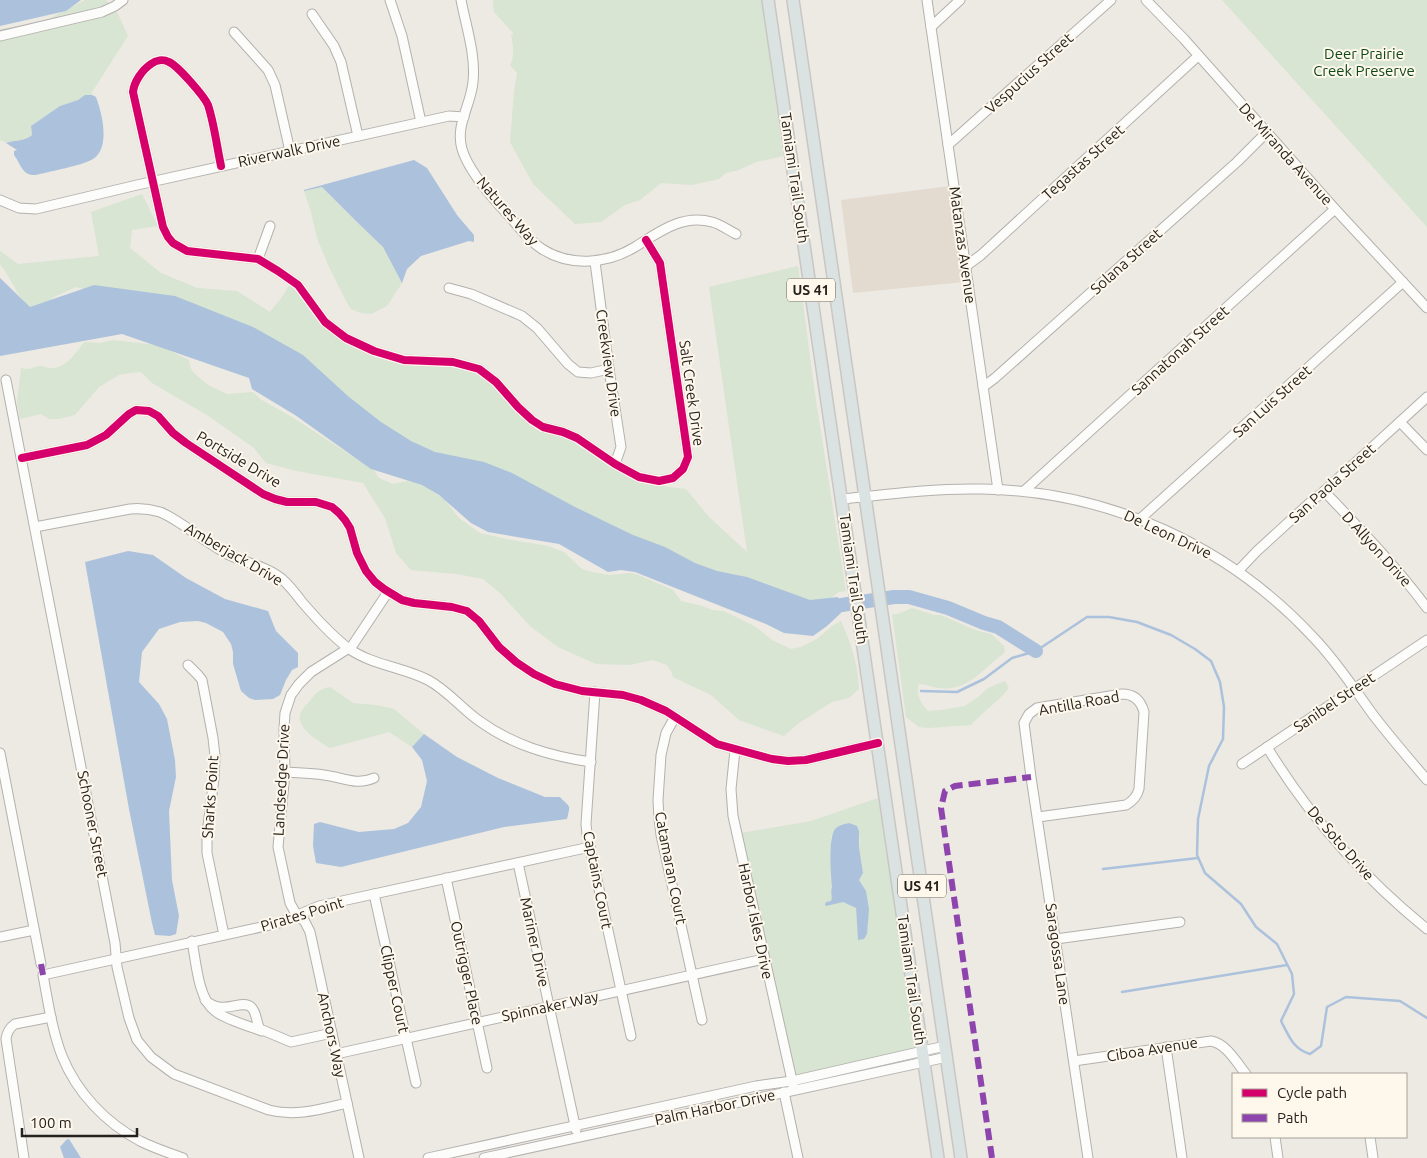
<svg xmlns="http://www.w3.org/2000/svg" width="1427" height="1158" font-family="Ubuntu,sans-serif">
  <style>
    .built { fill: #e3dbd0 }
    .green { fill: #d7e5d2; fill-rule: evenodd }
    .water { fill: #acc2dc }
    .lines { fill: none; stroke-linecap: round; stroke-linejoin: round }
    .stream { stroke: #acc2dc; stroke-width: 2.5 }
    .river { stroke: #acc2dc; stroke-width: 14 }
    .minor-casing { stroke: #b4b1ad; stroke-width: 11 }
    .major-casing { stroke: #c9c7c3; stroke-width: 14 }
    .minor { stroke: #fcfcfb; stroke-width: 9 }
    .major { stroke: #dae2e2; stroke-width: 11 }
    .quiet { stroke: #8e44ad; stroke-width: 6; stroke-dasharray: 12 6; stroke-linecap: butt }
    .cycleway-casing { stroke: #fef7ec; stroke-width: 11 }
    .cycleway { stroke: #d6006c; stroke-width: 8 }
    .labels { text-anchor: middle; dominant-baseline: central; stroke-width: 4; stroke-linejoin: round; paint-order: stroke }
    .shield { fill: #fef7ec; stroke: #66625c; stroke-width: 1 }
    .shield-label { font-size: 14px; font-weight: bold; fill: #25221e }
    .park-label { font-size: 15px; fill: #0e4817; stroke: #fef7ec }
    .street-label { font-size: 15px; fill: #25221e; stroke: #fef7ec }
  </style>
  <rect width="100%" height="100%" fill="#ede9e3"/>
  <!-- built -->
  <path class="built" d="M950 186 961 264 960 266 962 268 964 282 853 293 841 200Z"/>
  <!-- green -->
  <g class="green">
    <path d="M85 0H106L118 14 128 36 92 92V95H85L78 100 60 106 31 126 32 135C26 141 15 140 6 143L0 140V29L43 22Z"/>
    <path d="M493 0H762L783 156 756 162 739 170 726 173 719 179 692 185 661 183 640 200 625 205 601 222 575 224 533 184 510 142 514 92 517 73 510 65C515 57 513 45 511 35L514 34 494 12Z"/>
    <path d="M1222 0H1427V227Z"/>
    <path d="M322 187 358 223 383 247 402 283 387 306 371 314 361 313 351 309 345 299 329 267 317 238 311 212 304 191Z"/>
    <path d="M142 194 158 226 132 230 130 248 161 273 197 288 237 291 270 312 282 297 290 284 294 288 305 301 344 341 372 355 403 364 452 366 477 372 493 385 514 410 529 423 570 440 610 465 609 467 644 484 686 489 709 517 747 552 709 287 798 266 815 394 846 591 839 592 829 599 806 604 734 580 453 466 100 293 76 287 54 297 37 311 27 309 4 269 0 265V251L18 264 99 256 91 212Z"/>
    <path d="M112 340 158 345 189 360 191 369 194 373 208 385 227 394 253 392 260 399 292 417 352 456 368 462 379 478 393 484 407 481 414 482 426 487 445 500 459 518 480 533 506 539 548 546 564 552 582 569 592 572 609 575 631 573 636 574 673 590 681 601 702 606 712 610 723 611 734 616 756 627 772 640 791 649 801 647 817 639 832 626 841 621C851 643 858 664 859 689L849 698 832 702 799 723 784 736 739 720 711 695 673 677 671 671 667 665 653 660 629 665 596 664 558 647 530 626 500 593 483 579 457 574 411 570 396 553 385 518 363 483 297 471 266 463 254 448 207 415 152 383 141 372 130 373 119 375 99 387 75 415 58 419H49L41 414 20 419 17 403 21 368C33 371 32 366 41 366 44 366 46 368 49 368 66 369 75 354 84 342L101 343Z"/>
    <path d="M912 608 934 615H941L975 630 991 634 1004 646 1005 651 1003 654C982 669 968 692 939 688 932 687 926 684 919 684 915 694 921 704 928 711L942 710 965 706 977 698 988 688 1005 681 1009 688C997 703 983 711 971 725L929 728 919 727 906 717 892 614H898Z"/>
    <path d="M330 687 353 703 376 705 394 709 424 734 412 747 389 732 330 748C319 741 298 730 300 715 301 710 306 705 309 702 316 693 319 689 330 687Z"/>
    <path d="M878 798 892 880 916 1049 795 1076 741 833 811 821ZM849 823 860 839 859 847 863 873 859 880 866 891 858 940 856 908 843 902H826L831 901 832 899 831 838 834 830 840 825Z"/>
  </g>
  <!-- water -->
  <g class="water">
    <path d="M0 0H81L66 11 0 26Z"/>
    <path d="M85 95H92L96 97C102 113 111 148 93 159 81 166 51 171 36 175 22 176 21 164 14 155V151L17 150 6 143C15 140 26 141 32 135L31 126 60 106 78 100Z"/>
    <path d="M414 160 427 168 457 215 474 235V242L469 241 421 256 407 269 402 283 383 247 358 223 322 187 304 191V190Z"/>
    <path d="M0 278 30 307 94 285 175 296 253 327 303 355 349 397 381 422 411 441 435 452 484 462 512 473 575 507 633 535 665 547 695 563 717 571 747 577 810 600 838 597 841 613 827 626 813 636 784 633 766 624 635 572 621 570 608 572 559 544 488 532 471 523 439 495 422 485 371 469 295 415 252 389 249 378 122 334 0 356Z"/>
    <path d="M128 551 153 555 186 578 225 599 268 611 276 631 298 653V667L292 670 286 680 280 695 273 699 255 700 249 698 241 691 233 664V652L231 644 223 632 206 623 198 621 180 622 159 629 142 652 139 682 159 704 167 719 175 760 176 777 169 811 172 880 179 916 176 934 170 936 155 935 152 923 129 809 85 562Z"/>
    <path d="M424 734 457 757 498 778 545 797H560C570 808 571 803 567 819L504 827 341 867 316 863 313 846 314 824 320 822 359 832 394 829 408 823 421 807 427 781 422 760 412 747Z"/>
    <path d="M849 823 857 826 859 831V847L863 873 859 880 866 891 869 909 867 934 864 939 858 940 856 908 843 902 826 906 825 905 826 902 831 901C833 897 830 892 832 887 831 875 828 838 835 829 839 825 844 824 849 823Z"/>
    <path d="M69 1139 81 1158H64L60 1147 66 1140Z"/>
  </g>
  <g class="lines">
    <!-- stream -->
    <g class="stream">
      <path d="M921 691 957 692 984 679 1012 658 1036 651 1087 617H1109L1137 622 1171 635 1195 649 1211 661 1220 682 1224 707 1223 739 1209 766 1198 819 1197 855 1205 873 1241 904 1256 927 1277 944 1292 974 1294 994 1281 1021C1289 1036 1293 1049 1310 1054L1321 1046 1327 1007 1346 997 1400 1001 1427 1018"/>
      <path d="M1103 869 1198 858"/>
      <path d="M1122 992 1287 965"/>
    </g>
    <!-- river -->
    <path class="river" d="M822 608 894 597H909L948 608 984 623 998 627 1036 651"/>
    <!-- minor casing -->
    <g class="minor-casing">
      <g id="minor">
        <path d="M390 0 402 36 421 122"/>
        <path d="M461 0C466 26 476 55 473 82 471 105 455 125 462 149 468 170 494 200 510 217 520 228 528 240 542 249 570 267 607 264 635 247 659 232 682 214 712 222 720 224 728 230 736 234"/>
        <path d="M927 0 998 490"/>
        <path d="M1146 0 1184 39 1335 209 1427 308"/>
        <path d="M312 14 334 46 341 62 358 136"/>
        <path d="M931 27 960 0"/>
        <path d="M234 32 268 70 275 85 290 151"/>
        <path d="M0 36 102 12 115 6 123 0"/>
        <path d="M948 145 1111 0"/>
        <path d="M221 166C217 147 214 123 208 105 204 96 178 66 169 62 163 59 156 60 151 64 142 70 134 82 133 92L163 227 168 237 173 243 187 251 258 259 278 271 298 285 325 322 346 338 374 351 404 360 453 362 479 369 496 382 518 407 532 420 543 427 563 432 577 438 615 464 639 477 659 481 673 478 683 469 688 457 660 263 646 240"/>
        <path d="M0 200 19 208 36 209 137 185 449 116 464 117"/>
        <path d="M258 259 270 226"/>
        <path d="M595 262 609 369 621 447 615 464"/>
        <path d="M966 266 981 255 1198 56"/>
        <path d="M449 288 471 294 522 316 537 328 568 364 578 372 591 373 609 369"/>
        <path d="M6 380 115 943 117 967 129 1018 137 1040 151 1057 174 1074 269 1110C296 1117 321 1109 347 1103"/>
        <path d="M983 387 995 378 1237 162 1267 132"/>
        <path d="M1400 422 1427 450"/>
        <path d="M22 458 87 445 106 435 129 414 136 410 149 411 158 416 173 433 186 443 263 494 275 499 287 502H316L332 507 339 513 345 520 350 528 357 553 366 571 375 582 384 589 402 600 414 603 452 607 467 611 479 621 499 647 516 662 534 674 555 684 582 691 623 695 641 700 666 711 717 744 772 759 788 761 806 760 878 743"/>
        <path d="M1024 491 1335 209"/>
        <path d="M1324 491C1360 529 1396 566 1427 608"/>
        <path d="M842 499C888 494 936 488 982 489 1109 491 1228 545 1314 638 1337 662 1355 690 1374 716 1391 738 1409 759 1427 780"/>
        <path d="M1140 519 1403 282"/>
        <path d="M35 527 130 509C140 508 150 509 160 512 168 515 175 520 183 525 197 535 212 545 227 554 245 563 267 566 282 579 290 586 296 594 302 602 316 618 330 634 348 648 371 665 403 667 428 680 447 690 461 708 478 720 512 745 550 756 591 762"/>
        <path d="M1238 571 1257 551 1315 498 1321 494 1427 397"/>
        <path d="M188 665 198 675 202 680 213 738 215 756 214 778 207 834V853L224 935"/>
        <path d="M595 692 586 824 587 834 631 1036"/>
        <path d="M675 717 666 733 661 755 658 800 659 818 661 835 702 1020"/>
        <path d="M1267 747C1309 816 1364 878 1427 929"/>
        <path d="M735 750 731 789 733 816 793 1085"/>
        <path d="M0 753 41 964"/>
        <path d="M1242 764 1427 640"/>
        <path d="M285 772C298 773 311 773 324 775 342 777 356 786 374 778"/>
        <path d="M1038 817 1126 805C1133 801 1137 797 1139 789L1144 712C1141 701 1134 694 1122 694L1037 708 1029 714 1024 723 1031 777 1088 1158"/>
        <path d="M518 863 576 1130"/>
        <path d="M446 878 487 1068"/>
        <path d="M374 894 416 1083"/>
        <path d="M0 937 34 930"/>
        <path d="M1056 939 1180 922"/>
        <path d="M192 941C196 961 198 999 215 1011 226 1020 249 1026 262 1031"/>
        <path d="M205 1000C224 1017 241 998 251 1007 257 1012 256 1023 260 1029L291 1042 332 1033"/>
        <path d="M1166 1047 1182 1158"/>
        <path d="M336 1054 764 959"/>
        <path d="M1074 1061 1211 1041C1227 1044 1236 1062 1246 1074"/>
        <path d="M784 1092 798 1158"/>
        <path d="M1275 1137 1278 1158"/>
        <path d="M1370 1137 1373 1158"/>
        <path d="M24 1158 6 1039C7 1032 9 1028 15 1024L51 1017"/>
        <path d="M183 1158C169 1153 154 1148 140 1141 106 1123 77 1093 62 1056 52 1030 48 1002 43 975L279 923 319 906 590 847"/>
        <path d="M359 1158 310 932 305 922 295 912 290 903 278 847 285 772 284 729 285 713 291 695 299 684 311 672 352 646 388 592"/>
        <path d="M428 1158 756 1086 792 1081 945 1046"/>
        <path d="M484 1158 947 1057"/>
      </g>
    </g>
    <!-- major casing -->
    <g class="major-casing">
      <g id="major">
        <path d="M768 0 938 1158"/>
        <path d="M793 0 961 1158"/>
      </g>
    </g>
    <!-- minor -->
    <use href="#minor" class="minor"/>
    <!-- major -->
    <use href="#major" class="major"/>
    <!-- quiet -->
    <g class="quiet">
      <path d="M41 964 43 975"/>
      <path d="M992 1158 941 808 945 791 955 786 1031 777"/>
    </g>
    <!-- cycleway casing -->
    <g class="cycleway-casing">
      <g id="cycleway">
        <path d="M221 166C217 147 214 123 208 105 204 96 178 66 169 62 163 59 156 60 151 64 142 70 134 82 133 92L163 227 168 237 173 243 187 251 258 259 278 271 298 285 325 322 346 338 374 351 404 360 453 362 479 369 496 382 518 407 532 420 543 427 563 432 577 438 615 464 639 477 659 481 673 478 683 469 688 457 660 263 646 240"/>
        <path d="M22 458 87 445 106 435 129 414 136 410 149 411 158 416 173 433 186 443 263 494 275 499 287 502H316L332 507 339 513 345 520 350 528 357 553 366 571 375 582 384 589 402 600 414 603 452 607 467 611 479 621 499 647 516 662 534 674 555 684 582 691 623 695 641 700 666 711 717 744 772 759 788 761 806 760 878 743"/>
      </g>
    </g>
    <!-- cycleway -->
    <use href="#cycleway" class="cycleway"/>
  </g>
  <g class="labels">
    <!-- shield labels -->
    <g class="shield">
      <rect x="787" y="278.5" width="48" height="23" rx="4"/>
      <rect x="898" y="874.5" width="48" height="23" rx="4"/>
    </g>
    <g class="shield-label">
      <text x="811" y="290">US 41</text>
      <text x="922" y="886">US 41</text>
    </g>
    <!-- park labels -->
    <g class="park-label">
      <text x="1364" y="53">Deer Prairie<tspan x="1364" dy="17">Creek Preserve</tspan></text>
    </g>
    <!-- street labels -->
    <g class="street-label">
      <text transform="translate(1029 73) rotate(-42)">Vespucius Street</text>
      <text transform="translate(289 151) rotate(-12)">Riverwalk Drive</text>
      <text transform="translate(1286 154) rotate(48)">De Miranda Avenue</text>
      <text transform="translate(1083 162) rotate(-42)">Tegastas Street</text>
      <text transform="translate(795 178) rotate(82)">Tamiami Trail South</text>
      <text transform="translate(508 211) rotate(49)">Natures Way</text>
      <text transform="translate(963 245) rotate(82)">Matanzas Avenue</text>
      <text transform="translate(1126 261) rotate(-42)">Solana Street</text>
      <text transform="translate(1180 350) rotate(-42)">Sannatonah Street</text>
      <text transform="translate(609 363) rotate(82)">Creekview Drive</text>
      <text transform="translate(692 393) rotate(82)">Salt Creek Drive</text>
      <text transform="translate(1272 401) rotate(-42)">San Luis Street</text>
      <text transform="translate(239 459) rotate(31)">Portside Drive</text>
      <text transform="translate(1332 483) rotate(-42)">San Paola Street</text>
      <text transform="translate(1168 534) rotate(25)">De Leon Drive</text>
      <text transform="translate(1377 549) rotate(48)">D Allyon Drive</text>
      <text transform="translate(234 554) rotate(30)">Amberjack Drive</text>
      <text transform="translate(854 579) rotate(82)">Tamiami Trail South</text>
      <text transform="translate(1334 702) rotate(-34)">Sanibel Street</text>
      <text transform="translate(1079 703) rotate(-10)">Antilla Road</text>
      <text transform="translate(281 780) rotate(-87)">Landsedge Drive</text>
      <text transform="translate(210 797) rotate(-86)">Sharks Point</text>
      <text transform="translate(93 824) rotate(79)">Schooner Street</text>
      <text transform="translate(1341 843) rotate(49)">De Soto Drive</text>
      <text transform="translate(671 868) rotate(79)">Catamaran Court</text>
      <text transform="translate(598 880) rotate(79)">Captains Court</text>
      <text transform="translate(302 914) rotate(-17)">Pirates Point</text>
      <text transform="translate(756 921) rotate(78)">Harbor Isles Drive</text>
      <text transform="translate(535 942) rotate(78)">Mariner Drive</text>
      <text transform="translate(1058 954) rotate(82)">Saragossa Lane</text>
      <text transform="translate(467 973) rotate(78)">Outrigger Place</text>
      <text transform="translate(912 980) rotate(82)">Tamiami Trail South</text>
      <text transform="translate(395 989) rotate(78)">Clipper Court</text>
      <text transform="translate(550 1006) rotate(-12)">Spinnaker Way</text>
      <text transform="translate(332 1035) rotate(78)">Anchors Way</text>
      <text transform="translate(1152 1049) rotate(-9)">Ciboa Avenue</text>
      <text transform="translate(715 1107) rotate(-12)">Palm Harbor Drive</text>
    </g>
  </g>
  <!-- legend -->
  <rect x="1232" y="1073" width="175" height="65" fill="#fef7ec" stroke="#a7a29a"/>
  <rect x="1242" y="1089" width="25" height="8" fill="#d6006c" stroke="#a7a29a"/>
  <text x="1277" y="1098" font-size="15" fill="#25221e">Cycle path</text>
  <rect x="1242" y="1114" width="25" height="8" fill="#8e44ad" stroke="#a7a29a"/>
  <text x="1277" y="1123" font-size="15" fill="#25221e">Path</text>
  <!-- scale -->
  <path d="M22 1128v8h115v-8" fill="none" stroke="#25221e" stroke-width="2.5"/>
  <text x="30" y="1128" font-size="15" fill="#25221e" stroke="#fef7ec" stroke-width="4" paint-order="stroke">100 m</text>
</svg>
